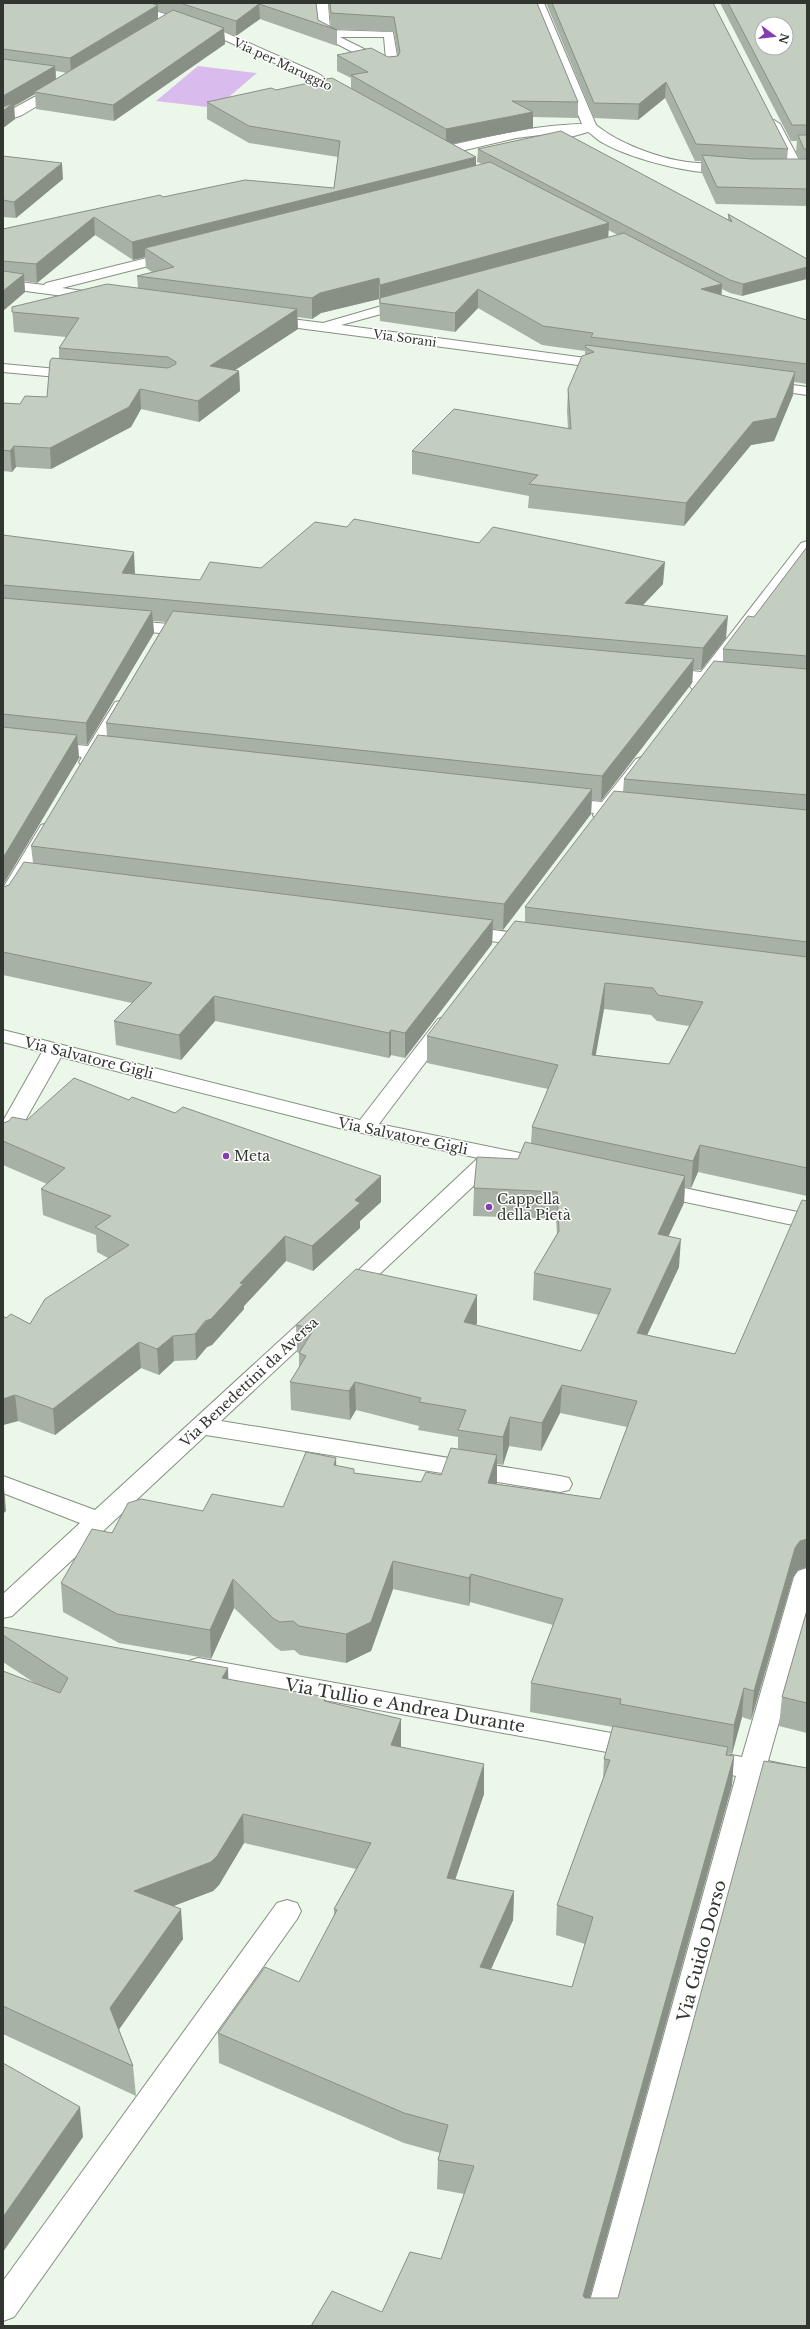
<svg xmlns="http://www.w3.org/2000/svg" width="810" height="2329" font-family="'Libre Baskerville',serif">
  <style>
    .green { fill: #d9bbee }
    .lines { fill: none; stroke-linecap: round; stroke-linejoin: round }
    .minor-casing { stroke: #859082; stroke-width: 2 }
    .minor { fill: #fff; fill-rule: evenodd }
    .wall { fill: #a8b1a5; fill-rule: evenodd }
    .shaded-wall { fill: #889086 }
    .building { fill: #c3cec0; stroke: #889086; fill-rule: evenodd }
    .poi-dot { fill: #853cae; stroke: #fff; stroke-width: 1.5 }
    .labels { text-anchor: middle; dominant-baseline: central; stroke-width: 3; stroke-linejoin: round; paint-order: stroke }
    .far-street-label { font-size: 12px; fill: #313630; stroke: #fff }
    .street-label { font-size: 14px; fill: #313630; stroke: #fff }
    .poi-label { font-size: 14px; fill: #313630; stroke: #fff; text-anchor: start }
    .near-street-label { font-size: 17px; fill: #313630; stroke: #fff }
  </style>
  <rect width="100%" height="100%" fill="#ebf7e8"/>
  <!-- green -->
  <path class="green" d="M198 66 257 73 216 108 156 101Z"/>
  <g class="lines">
    <!-- minor casing -->
    <g class="minor-casing">
      <g id="minor">
        <path d="M111 3H129L224 32 317 73 354 96 352 99H344L309 79 216 36 113 5Z"/>
        <path d="M316 3H328L330 30 393 32 399 68 397 71H389L387 67H381L320 35ZM340 37H384L386 60Z"/>
        <path d="M532 3H544L596 125C618 143 657 158 687 162 701 164 716 163 730 164L735 165 736 168 735 171C703 179 631 159 603 143 597 140 593 135 588 132L539 146 533 142 534 139 557 133 516 138 444 155 439 154 438 151 439 148C487 137 533 125 582 124Z"/>
        <path d="M60 83 66 87 64 90 22 115 3 122V114Z"/>
        <path d="M774 120 780 124 805 171 803 174 798 175 791 171 768 124Z"/>
        <path d="M175 251 180 252 182 255 180 258 62 288 106 294 108 297 101 301 3 288V280L44 285 46 283Z"/>
        <path d="M409 298 416 302 414 305 341 325 608 361 615 365 608 369 268 324 261 320 268 316 323 323Z"/>
        <path d="M3 364 79 371 86 375 79 379 3 372Z"/>
        <path d="M764 381 807 387V395L759 388 757 385Z"/>
        <path d="M807 541V557L718 673 738 676 741 680 738 684 732 685 710 683C705 690 702 692 693 690L690 686 693 681 657 677 654 673 657 669 663 668 701 672 801 543Z"/>
        <path d="M123 620 192 626 198 627 201 631 198 635 192 636 117 629 114 625 117 621Z"/>
        <path d="M121 701 127 702 130 706 105 748 124 751 127 755 124 759 118 760 99 759 94 766H82L79 762 82 757 3 748V738L88 746 115 702Z"/>
        <path d="M642 757 648 759 651 763 620 804 638 807 640 811 638 815 631 817 612 815C607 821 603 821 595 819L593 815 594 813 554 808 552 804 554 800 561 798 602 802 636 759Z"/>
        <path d="M48 823 55 825 57 829 13 904 10 908 3 910V888L41 825Z"/>
        <path d="M463 926 532 935 539 937 542 941 539 945 532 947 456 936 453 932 456 928Z"/>
        <path d="M445 1017 452 1019 455 1023 379 1124 544 1158 552 1160 555 1165 552 1170 544 1172 499 1162 354 1298 346 1300 338 1298 334 1293 478 1158 339 1128 61 1057 14 1140 11 1145 3 1147V1121L42 1052 3 1042V1030L360 1120 438 1019Z"/>
        <path d="M656 1182 807 1214V1228L648 1194 645 1189 648 1184Z"/>
        <path d="M319 1310 327 1312 331 1317 327 1322 221 1421 560 1476 569 1478 572 1484 569 1490 560 1492 206 1435 12 1616 3 1618V1594L80 1523 3 1493V1476L95 1510 311 1312Z"/>
        <path d="M807 1568V1623L768 1761 807 1769V1789L762 1781 615 2326H583L736 1776 694 1767 690 1760 694 1753 704 1750 742 1757 794 1577 798 1571Z"/>
        <path d="M198 1658 639 1738 649 1741 653 1748 649 1755 639 1758 189 1675 185 1668 189 1661Z"/>
        <path d="M287 1900 297 1903 301 1911 297 1919 14 2317 3 2321V2281L277 1903Z"/>
      </g>
    </g>
    <!-- minor -->
    <use href="#minor" class="minor"/>
  </g>
  <!-- wall -->
  <g class="wall">
    <path d="M3 3H316L318 20 331 27 328 3H537L578 102V118L533 117V128L452 144 476 157V166L482 164 477 162 478 149 728 220V214L807 259 742 296 730 293 722 289 721 295 807 320V384L794 382 793 395 774 441 751 445 684 526 528 508 529 496 412 474V451L568 429 567 411 568 389 585 355V351L542 345 478 308 455 332 380 321 379 299 321 313 312 319 297 317 298 329 234 370 239 371 240 391 199 422 141 409 131 427 51 469 16 467 12 472 3 471V403L20 404 47 397 59 359V348L66 337 14 332 12 307 138 288 137 276 152 272 146 268 145 257 133 260 95 235 37 283 24 281 25 292 3 311V229L163 197 334 188 338 157 249 143 207 119V102L276 90 351 89V78L337 71V55L388 57 398 56 394 32 334 29 337 30V46L260 19 236 36 224 32 225 44 114 121 36 109 35 94 14 106 15 119 3 128ZM158 11 167 14 158 19ZM56 71 62 72 67 73 56 79ZM608 230 618 235 608 238Z"/>
    <path d="M546 3H713L788 149 787 159H800L796 152 797 141H791L720 3H807V206L716 204 701 171V161H695L665 98 638 120 594 118Z"/>
    <path d="M3 156 63 179 16 218 3 217Z"/>
    <path d="M3 535 135 574 200 580 261 568 663 584 643 605 726 638 701 670H693L692 683 601 801 592 800 591 814 503 930 493 929 492 944 405 1058 391 1055 389 1058 215 1021 181 1060 116 1045 114 1021 132 1003 3 975V887L9 885 33 863 31 846 107 736 106 723 166 622 153 621 154 633 87 745 78 744 79 758 3 885Z"/>
    <path d="M807 547V1196L698 1172 691 1188 685 1187 684 1203 668 1236 679 1267 647 1335 735 1354 807 1201V1567L798 1570 793 1577 751 1720 742 1717 732 1754 728 1753V1755L734 1756 732 1785 589 2298 807 2326 382 2312 441 2259 464 2194 437 2189 438 2160 440 2153 404 2143 219 2063 218 2033 299 1982 334 1917V1909L356 1869 244 1843 219 1885 213 1891 173 1906 183 1939 119 2029 133 2066 136 2096 3 2034V1671L36 1684 3 1662V1627L401 1719V1747L484 1794 455 1879 514 1891 513 1920 491 1969 572 1987 585 1944 556 1935 557 1905 603 1780 604 1759 613 1727 530 1712 531 1683 553 1625 470 1602 469 1606 393 1589 371 1651 346 1663 300 1655 294 1650 281 1651 275 1647 234 1608 211 1659 119 1643 63 1612 61 1583 112 1533 203 1511 283 1507 336 1466 354 1469V1473L421 1482 441 1475 458 1449V1437L418 1430 419 1426 356 1410 350 1420 291 1410 290 1382 299 1367V1353L297 1352 296 1325 477 1323 475 1325 581 1351 599 1315 533 1300 534 1273 557 1234 556 1219 473 1216 474 1188 518 1159 531 1143 532 1127 548 1089 427 1063V1036L525 922V907L623 792 624 779 723 662V649L754 617ZM604 1009 651 1015 657 1021 689 1026 669 1064 595 1055ZM560 1413 627 1427 600 1499 496 1484 497 1464 503 1465 509 1446 541 1451Z"/>
    <path d="M3 1123 381 1202 360 1221V1228L313 1271 286 1261 244 1306V1309L212 1345 207 1347 196 1360 174 1361 159 1375 141 1368 55 1435 18 1421 3 1425V1316L6 1318 30 1324 108 1258 97 1252 96 1235 43 1215 41 1189 47 1184 3 1165Z"/>
    <path d="M807 1610V1733L779 1726 782 1697Z"/>
  </g>
  <!-- shaded-wall -->
  <g class="shaded-wall">
    <path d="M259 4 260 19 236 36V21Z"/>
    <path d="M158 5V20L71 73 70 58Z"/>
    <path d="M224 28 225 44 114 121 113 105Z"/>
    <path d="M55 66 56 82 34 92 35 94 14 106 15 119 3 128V96Z"/>
    <path d="M666 82 665 98 638 120 639 104Z"/>
    <path d="M533 112V128L446 145V129Z"/>
    <path d="M476 157V174L145 248V257L133 260 132 242Z"/>
    <path d="M62 163 63 179 16 218 14 202Z"/>
    <path d="M94 217 95 235 37 283 36 264Z"/>
    <path d="M609 223 608 244 380 298V305V285Z"/>
    <path d="M807 267V279L742 296 743 284Z"/>
    <path d="M24 274 25 292 3 311V291Z"/>
    <path d="M379 278V299L321 313 312 319V298L320 293Z"/>
    <path d="M722 284 721 302 701 289Z"/>
    <path d="M478 289V308L455 332V313Z"/>
    <path d="M297 309 298 329 211 386 210 366Z"/>
    <path d="M239 371 240 391 199 422 198 401Z"/>
    <path d="M795 372 793 395 774 441 751 445 684 526 686 503Z"/>
    <path d="M140 389 141 409 131 427 51 469 50 448Z"/>
    <path d="M14 446 16 467 12 472 10 451Z"/>
    <path d="M134 552 135 574 122 573Z"/>
    <path d="M665 562 663 584 624 625 625 603Z"/>
    <path d="M152 611 154 633 87 745 86 723Z"/>
    <path d="M728 616 726 638 701 670 703 648Z"/>
    <path d="M694 659 692 683 601 801 602 776Z"/>
    <path d="M77 735 79 758 3 885V858Z"/>
    <path d="M592 789 591 814 503 930 504 904Z"/>
    <path d="M493 920 492 944 405 1058V1033Z"/>
    <path d="M605 983 604 1009 591 1082 592 1055Z"/>
    <path d="M214 996 215 1021 181 1060 179 1035Z"/>
    <path d="M391 1030V1055L389 1058V1033Z"/>
    <path d="M700 1145 698 1172 691 1188 693 1161Z"/>
    <path d="M381 1176V1202L360 1221V1228L313 1271 312 1246 355 1200Z"/>
    <path d="M685 1176 684 1203 657 1261 658 1234Z"/>
    <path d="M285 1236 286 1261 244 1306V1309L212 1345 207 1347 196 1360 195 1334 240 1283Z"/>
    <path d="M681 1239 679 1267 635 1361 637 1333Z"/>
    <path d="M477 1295V1323L464 1350V1322Z"/>
    <path d="M173 1336 174 1361 159 1375 157 1349Z"/>
    <path d="M139 1342 141 1368 55 1435 53 1409Z"/>
    <path d="M355 1382 356 1410 350 1420 349 1391Z"/>
    <path d="M562 1385 560 1413 541 1451 542 1423Z"/>
    <path d="M15 1395 18 1421 3 1425V1399Z"/>
    <path d="M510 1417 509 1446 503 1465V1437Z"/>
    <path d="M497 1455V1483L488 1511V1483Z"/>
    <path d="M336 1458 337 1487 334 1465Z"/>
    <path d="M3 1487H4L6 1511 3 1514Z"/>
    <path d="M807 1539V1567L798 1570 793 1577 751 1720 754 1691 795 1548 800 1541Z"/>
    <path d="M393 1561V1589L371 1651 346 1663V1634Z"/>
    <path d="M471 1574 470 1602 469 1606V1578Z"/>
    <path d="M233 1579 234 1608 211 1659 210 1630Z"/>
    <path d="M228 1668 229 1697 222 1678Z"/>
    <path d="M744 1688 742 1717 732 1754 734 1725Z"/>
    <path d="M401 1719V1748L391 1745Z"/>
    <path d="M734 1756 732 1785 582 2326 583 2296Z"/>
    <path d="M484 1764V1794L446 1907 447 1878Z"/>
    <path d="M243 1814 244 1843 219 1885 213 1891 137 1920 134 1891Z"/>
    <path d="M514 1891 513 1920 479 1996 480 1967Z"/>
    <path d="M181 1909 183 1939 113 2038 110 2008Z"/>
    <path d="M80 2107 83 2137 3 2252V2217Z"/>
  </g>
  <!-- building -->
  <g class="building">
    <path d="M3 3H150L158 5 70 58 3 49Z"/>
    <path d="M180 3H316L318 20 337 30 259 4 236 21Z"/>
    <path d="M330 3H537L578 102 512 101 533 112 446 129 351 75 368 72 337 55 371 48 388 57 398 56 400 52 394 17 331 13Z"/>
    <path d="M552 3H713L788 149 696 144 666 82 639 104 594 103Z"/>
    <path d="M728 3H807V125H792ZM762 24H786V48H762Z"/>
    <path d="M173 10 224 28 113 105 34 92Z"/>
    <path d="M3 59 55 66 3 96Z"/>
    <path d="M332 78 476 157 132 242 94 217 36 264 3 261V229L160 195 163 197 245 180 334 188 340 141 249 126 207 102 271 88 276 90Z"/>
    <path d="M13 103 3 111V107Z"/>
    <path d="M561 131 732 222 728 214 807 259V267L743 284 730 280 478 149Z"/>
    <path d="M798 135H807V149H804Z"/>
    <path d="M702 155 751 159H807V189L717 187Z"/>
    <path d="M3 156 62 163 14 202 3 200Z"/>
    <path d="M490 162 609 223 380 285 379 278 320 293 312 298 137 276 174 267 145 248Z"/>
    <path d="M624 233 722 284 701 289 807 320V364L591 337 593 333 543 326 478 289 455 313 380 303V298Z"/>
    <path d="M3 271 24 274 3 291Z"/>
    <path d="M107 284 297 309 210 366 239 371 198 401 140 389 129 407 50 448 14 446 10 451 3 450V403L20 404 25 396 47 397 50 361 52 358 168 368 176 364V362L168 357 59 348 79 318 12 312V307Z"/>
    <path d="M586 345 795 372 776 418 753 422 686 503 529 484 538 475 412 451 454 409 571 429 568 389 582 356 594 352 585 347Z"/>
    <path d="M354 519 479 543 493 527 665 562 625 603 728 616 703 648 3 585V535L134 552 122 573 200 580 210 562 261 568 315 522 347 527Z"/>
    <path d="M807 547V656L723 649 748 616 754 617Z"/>
    <path d="M3 598 152 611 86 723 3 714Z"/>
    <path d="M173 611 694 659 602 776 106 723Z"/>
    <path d="M714 661 807 669V795L624 779Z"/>
    <path d="M3 727 77 735 3 858Z"/>
    <path d="M98 735 592 789 504 904 31 846Z"/>
    <path d="M614 791 807 810V942L525 907Z"/>
    <path d="M24 862 493 920 405 1033 391 1030 389 1033 214 996 179 1035 114 1021 152 983 3 952V887L9 885Z"/>
    <path d="M515 921 807 957V1168L700 1145 693 1161 532 1127 558 1065 427 1036ZM605 983 653 988 658 995 703 1002 669 1064 592 1055Z"/>
    <path d="M74 1078 129 1100 132 1097 175 1113 183 1107 381 1176 355 1200 360 1203 312 1246 285 1236 240 1283 243 1284 211 1319 205 1321 195 1334 173 1336 157 1349 139 1342 53 1409 15 1395 3 1399V1316L6 1318 11 1314 30 1324 45 1299 129 1245 95 1227 111 1216 41 1189 65 1168 3 1141V1123L9 1121 12 1117 27 1120Z"/>
    <path d="M525 1142 685 1176 658 1234 681 1239 637 1333 735 1354 802 1200 807 1201V1539L800 1541 795 1548 754 1691 744 1688 734 1725 620 1704 621 1699 531 1683 563 1599 471 1574 469 1578 393 1561 371 1622 346 1634 299 1626 293 1621 280 1622 274 1619 233 1579 210 1630 117 1614 61 1583 92 1529 112 1533 128 1503 141 1499 203 1511 212 1494 283 1507 306 1452 336 1458 334 1465 354 1469V1473L421 1482 426 1472 441 1475 451 1448 497 1455 488 1483 600 1499 637 1401 562 1385 542 1423 510 1417 503 1437 458 1430 466 1410 419 1402 421 1398 355 1382 349 1391 290 1382 306 1356 299 1353 314 1329 296 1325 356 1269 477 1295 464 1322 581 1351 611 1289 534 1273 559 1231 557 1192 474 1188 477 1157 518 1159Z"/>
    <path d="M807 1610V1703L782 1697Z"/>
    <path d="M3 1627 228 1668 222 1678 326 1697 324 1701 401 1719 391 1745 484 1764 447 1878 514 1891 480 1967 572 1987 593 1917 557 1905 610 1760 604 1759 613 1726 728 1747 726 1755 734 1756 583 2296 585 2298H618L764 1761 807 1768V2326H311L332 2291 382 2312 410 2252 441 2259 474 2166 438 2160 448 2125 404 2113 218 2033 265 1967 299 1982 337 1910 334 1909 371 1843 243 1814 217 1856 211 1862 134 1891 181 1909 110 2008 133 2066 3 2006V1671L60 1693 68 1678 3 1635Z"/>
    <path d="M3 2063 80 2107 3 2217Z"/>
  </g>
  <!-- markers -->
  <g class="poi-dot">
    <circle cx="226" cy="1156" r="4"/>
    <circle cx="489" cy="1207" r="4"/>
  </g>
  <g class="labels">
    <!-- far-street labels -->
    <g class="far-street-label">
      <text transform="translate(283 64) rotate(25)">Via per Maruggio</text>
      <text transform="translate(405 338) rotate(8)">Via Sorani</text>
    </g>
    <!-- street labels -->
    <g class="street-label">
      <text transform="translate(89 1058) rotate(14)">Via Salvatore Gigli</text>
      <text transform="translate(403 1136) rotate(12)">Via Salvatore Gigli</text>
      <text transform="translate(249 1382) rotate(-43)">Via Benedettini da Aversa</text>
    </g>
    <!-- poi labels -->
    <g class="poi-label">
      <text x="234" y="1156">Meta</text>
      <text x="497" y="1199">Cappella<tspan x="497" dy="16">della Pietà</tspan></text>
    </g>
    <!-- near-street labels -->
    <g class="near-street-label">
      <text transform="translate(405 1706) rotate(10)">Via Tullio e Andrea Durante</text>
      <text transform="translate(702 1951) rotate(-75)">Via Guido Dorso</text>
    </g>
  </g>
  <!-- border -->
  <rect width="810" height="2329" fill="none" stroke="#313630" stroke-width="8"/>
  <!-- north arrow -->
  <g transform="translate(774 36) rotate(105)"><circle r="19" fill="#ffffff" stroke="#adafac"/>
  <path d="M0-3L7 15L0 10L-7 15Z" fill="#853cae"/>
  <text y="-6" font-size="11" font-weight="bold" text-anchor="middle" fill="#313630">N</text>
  </g>
</svg>
